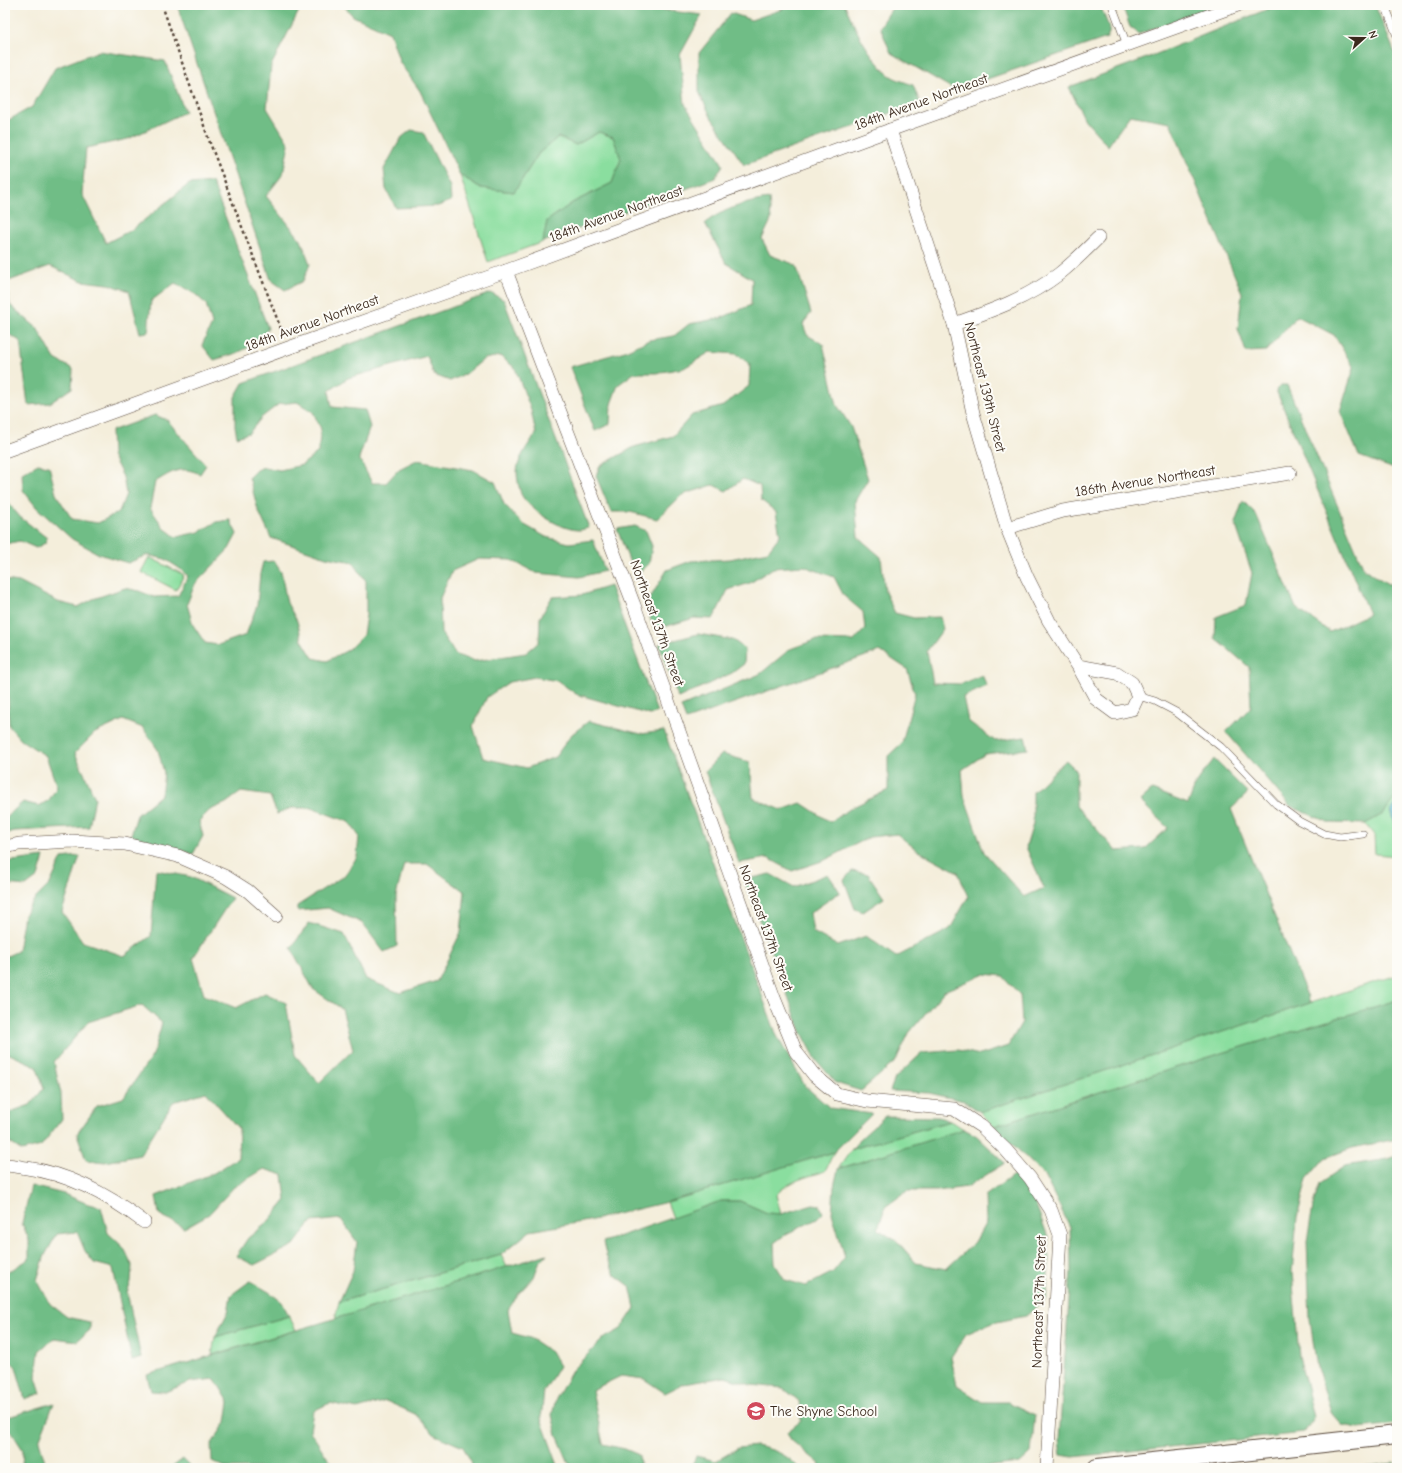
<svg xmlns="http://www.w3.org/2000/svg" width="1402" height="1473" font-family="'Comic Neue',sans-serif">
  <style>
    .green { fill: #8ade9f; stroke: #62845e }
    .forest { fill: #6fbd86; stroke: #557452 }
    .water { fill: #46b1c4; stroke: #406e71 }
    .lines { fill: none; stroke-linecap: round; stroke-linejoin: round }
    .service-casing { stroke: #57473a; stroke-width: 8 }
    .minor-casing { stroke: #57473a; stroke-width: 14 }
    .secondary-casing { stroke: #57473a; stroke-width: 20 }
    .path { stroke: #57473a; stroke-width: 2.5; stroke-dasharray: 3 3; stroke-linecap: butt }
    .service { stroke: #fff; stroke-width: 7 }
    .minor { stroke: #fff; stroke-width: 13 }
    .secondary { stroke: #fff; stroke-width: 18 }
    .labels { text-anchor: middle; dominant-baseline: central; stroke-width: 4; stroke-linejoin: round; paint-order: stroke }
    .street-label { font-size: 14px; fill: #3b2a1e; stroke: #fdfcf7 }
    .poi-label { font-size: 14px; fill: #3b2a1e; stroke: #fdfcf7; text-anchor: start }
  </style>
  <rect width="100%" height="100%" fill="#fdfcf7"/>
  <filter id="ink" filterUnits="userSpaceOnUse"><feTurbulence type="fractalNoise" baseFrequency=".025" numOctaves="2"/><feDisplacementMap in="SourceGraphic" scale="8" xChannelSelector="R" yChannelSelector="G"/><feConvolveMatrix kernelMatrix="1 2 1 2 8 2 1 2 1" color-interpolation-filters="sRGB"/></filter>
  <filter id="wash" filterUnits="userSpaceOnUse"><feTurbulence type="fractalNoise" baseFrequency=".012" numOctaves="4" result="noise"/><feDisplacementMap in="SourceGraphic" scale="16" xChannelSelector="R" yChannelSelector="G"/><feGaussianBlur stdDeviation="0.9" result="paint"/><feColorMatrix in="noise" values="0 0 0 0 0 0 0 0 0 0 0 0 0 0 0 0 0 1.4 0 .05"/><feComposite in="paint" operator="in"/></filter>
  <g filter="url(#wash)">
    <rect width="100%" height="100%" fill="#f4eedb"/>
    <!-- green -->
    <g class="green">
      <path d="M599 132 613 137 621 159 612 183 572 203 547 221 543 242 488 262 460 175 481 188 514 192 539 153 558 137 576 145Z"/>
      <path d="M149 557 184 575 176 590 141 572Z"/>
      <path d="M1397 795V856L1375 854 1374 835 1365 824 1383 814Z"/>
      <path d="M1397 975V1000L1206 1058 994 1126 980 1112 1310 1003Z"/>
      <path d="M950 1121 964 1129 838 1169 852 1149Z"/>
      <path d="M834 1152 825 1171C807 1177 788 1181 776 1195L781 1214 767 1213 740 1201H721L673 1218 667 1202Z"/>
      <path d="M501 1255 507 1267 335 1319 339 1302Z"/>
      <path d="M289 1316 296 1330 212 1355 215 1337Z"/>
    </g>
    <!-- forest -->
    <g class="forest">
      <path d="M177 5H302L271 66 267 108 289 144 283 174 266 196 301 240 310 264 303 281 285 290 271 280Z"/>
      <path d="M343 5H662L663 10 702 15 680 55 685 104 723 165 715 178 543 242 547 221 572 203 612 183 621 159 613 137 599 132 576 145 558 137 539 153 514 192 481 188 460 175 420 91 400 63 390 33 353 16Z"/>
      <path d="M784 5H845C855 29 868 55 888 74 894 79 905 82 913 85L920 103 744 165 711 117 699 92V53L731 13 751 20 783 9Z"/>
      <path d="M894 5H1100L1110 30 1107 38 955 90 891 53 880 27Z"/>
      <path d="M1122 5H1216L1139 34 1130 27Z"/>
      <path d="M1278 5H1375L1397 58V470L1359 456 1340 411 1354 368 1334 335 1297 316 1266 351 1246 352 1238 329 1242 293 1170 122 1130 115 1108 146 1085 120 1069 87 1144 59Z"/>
      <path d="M99 51 165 61 185 112 128 139 86 148 82 194 106 243 133 229 189 184 212 182 268 328 259 342 237 353 214 360 202 345 212 324 206 304 195 294 175 283 151 301 148 332 140 333 129 291 108 284 82 281 50 266 6 282 10 305 37 328 55 359 73 369 72 388 50 403 28 405 20 341 5 332V122L32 107 55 68Z"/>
      <path d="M411 130 423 132 450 187 451 201 438 206 396 208 386 189 384 169 401 138Z"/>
      <path d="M769 199 771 220 762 239 770 255 796 265 811 313 803 324 807 335 823 344 837 405 851 427 868 479 855 501 858 537 881 557 885 592 895 613 914 618 940 617 943 629 927 651 933 683 961 684 982 675 987 686 963 697 968 721 995 741 1025 737 1028 749 985 754 962 770 964 796 984 852 1024 897 1044 888 1026 847 1033 824V792L1066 760 1076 770V806L1116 851 1145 849 1168 828 1140 801 1152 790 1188 804 1196 783 1214 759 1248 793 1231 809 1310 1003 980 1112 964 1101 929 1093 890 1091 895 1078 922 1053 958 1050 980 1055 1008 1046 1022 1022 1020 995 1003 976 985 974 944 991 909 1033 896 1061 861 1091 836 1083 817 1061 801 1031 744 880 770 874 794 887 828 874 840 892 810 913 813 932 838 946 866 936 896 957 950 929 968 897 958 872 917 850 897 834 870 837 825 860 792 871 768 858 739 863 705 771 722 754 750 762 753 798 782 810 801 803 830 822 853 807 888 790V756L902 743 915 693 907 669 880 651 686 720 681 707 760 674 790 649 815 640 854 641 865 629 863 612 844 596 834 577 804 566 773 568 750 583 728 590 713 619 694 618 654 630 646 605 667 570 691 561 730 559 768 551 780 535 776 512 761 500 760 486 743 479 726 491 713 485 682 495 657 519 630 512H611L596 476 600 466 634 447 673 436 692 415 723 406 749 386 750 364 736 354 710 352 684 368 656 373H634L618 385 611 404 610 424 595 431 570 367 625 351 649 340 674 336 689 324 721 318 751 305 752 279 726 263 705 223C723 209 746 202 769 199Z"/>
      <path d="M491 293 504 300 589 528C586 528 582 530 580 530 562 531 528 509 521 494 519 488 517 478 517 472 517 460 529 443 536 434L531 410 515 368 500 356 484 359 467 373 450 381 434 375 427 356 348 378 329 391 332 407 365 410 370 427 359 458 372 483H386L399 469 417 460 473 470 495 482 504 504 523 524 546 537 569 543 593 540 605 571 579 577 536 573 511 560 479 559 452 571 440 598 441 633 456 655 475 661 526 653 539 642 540 618 552 597 582 595 610 586 657 712 650 715 576 694 558 681 535 677 509 682 487 697 473 726 483 758 527 768 555 757 572 734 589 721 641 734 664 731 777 1036 805 1086 830 1108 872 1114 834 1152 667 1202 588 1221 530 1231 501 1255 339 1302 353 1271 357 1242 341 1219 311 1222 294 1245 254 1265 236 1256 248 1238 267 1223 286 1200 283 1175 264 1169 234 1187 209 1214 184 1228 159 1214 156 1196 214 1173 238 1158 239 1129 206 1092 173 1102 140 1155 105 1162 86 1160 77 1134 97 1106 123 1098 153 1055 162 1023 142 1005 88 1022 54 1062 61 1094 62 1119 41 1146 22 1151 9 1142 10 1112 30 1105 44 1088 36 1066 5 1052V957L18 951 24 915 34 900 50 884 62 858 80 856 62 912 83 942 124 956 151 936 156 870 191 877 232 898 193 958 204 995 236 1008 265 993 286 1003 295 1055 319 1083 353 1050 342 1009 313 989 291 948 309 923 344 934 366 979 400 993 437 981 461 932 465 892 427 864H404L396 896 397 946 384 952 362 923 328 908 297 911V906L345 875 357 857 359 836 349 822 311 808H291L277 814 270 796 241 792 226 803 210 810 199 821 203 836 193 854 131 835 137 815 161 795 164 773 158 750 143 728 123 720 95 733 75 753 95 798 89 827 15 831 5 834V818L23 802 39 806 49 800 57 787 46 756 21 740 9 726 8 694 5 692V580L19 582 58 602 78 607 93 599 125 588 139 591 154 597 178 596 188 576 179 568 165 559 147 555 128 563 99 554 72 539 37 508 23 490 22 473 38 464 49 466 56 494 72 519 98 523 119 512 126 494 123 477 112 455 111 431 155 415 167 420 206 465 200 474C180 465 172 472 155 482L150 508 164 528 176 537 199 532 216 522 230 520 237 534 229 549 195 584 187 604 193 625 205 643 218 645 246 635 257 605 260 574 263 562 274 561 281 572 287 603 297 621 302 640 313 658 327 661 348 650 363 635 366 615V581L353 562 326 557 271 538 258 510 249 477 256 470 264 467 280 470 302 465 318 452 321 429 313 412 297 402 279 404 262 417 249 433 237 437 235 426V397L243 383Z"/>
      <path d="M1281 385H1287L1364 569 1388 584 1397 583V795L1383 814 1365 824 1330 823 1290 806 1226 732 1251 707 1249 667 1215 638 1216 617 1246 605 1252 573 1235 523 1243 501 1256 514 1296 608 1330 632 1369 614 1276 390Z"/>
      <path d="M5 499 20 517 47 538 45 543 36 548 20 541 5 544Z"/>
      <path d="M635 526 646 531 652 546 649 564 635 576 617 529Z"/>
      <path d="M698 634 733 640 745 649 744 664 732 673 678 698 659 644Z"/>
      <path d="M44 857 38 877 26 886 5 884V862Z"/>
      <path d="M852 871 868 874 884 898 863 912 855 909 844 880Z"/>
      <path d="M1397 1000V1139L1352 1148 1325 1158 1307 1179 1297 1218 1292 1272 1299 1356 1314 1417 1304 1433 1073 1457 1061 1455 1059 1440 1071 1271 1070 1227 1044 1175 994 1126 1206 1058Z"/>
      <path d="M885 1116 939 1117 950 1121 852 1149 859 1140Z"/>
      <path d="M964 1129 977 1136 1005 1163 967 1187 937 1191H907L885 1207 878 1229 898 1242 916 1263 946 1269 975 1242 986 1222 985 1196 1015 1174 1033 1197 1048 1237 1049 1263 1046 1299 1026 1316 992 1323 966 1334 951 1357 957 1386 982 1402H1008L1035 1415 1031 1453 1020 1463 975 1468H821L819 1463 791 1440 787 1432 801 1421 799 1401 783 1388 751 1385 725 1377 683 1384 665 1393 644 1379 621 1376 592 1390 603 1444 625 1449 639 1455 640 1468H578L569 1463 557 1435 552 1415 556 1399 573 1369 603 1339 621 1329 635 1308 630 1286 615 1275 607 1258 603 1242 721 1201H740L767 1213 781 1214 813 1204 820 1205 823 1213 817 1219 786 1234 774 1243 775 1264 785 1280 806 1286 833 1272 845 1257 832 1213 834 1187 838 1169Z"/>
      <path d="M1397 1156V1424L1359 1428 1342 1425 1332 1414 1317 1368 1310 1320 1307 1241 1314 1201 1320 1183 1345 1166 1388 1159Z"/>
      <path d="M31 1186 64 1194 88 1204 101 1207 108 1233 124 1248 132 1265 131 1282 127 1292 141 1358 132 1361 113 1268 94 1263 85 1251 77 1232 57 1234 45 1255 37 1280 50 1304 67 1317 90 1322V1330L77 1341 54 1338 39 1351 36 1377 41 1393 25 1399 16 1367 5 1356V1274L29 1259V1240L22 1223Z"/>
      <path d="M547 1254 539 1263 534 1277 519 1293 508 1310 512 1333 530 1338 551 1352 559 1366 544 1391 541 1419 559 1468H471L472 1463 463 1447 435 1435 415 1414 386 1401 357 1409 330 1403 313 1411 310 1431 334 1468H336H227L212 1461 211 1445 226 1422 229 1402 215 1379 190 1382 165 1392 151 1391 147 1375 487 1273Z"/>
      <path d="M250 1281 269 1292 282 1302 289 1316 215 1337 228 1312 231 1295Z"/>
      <path d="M54 1403 39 1441 47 1468H23L22 1466 23 1450 11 1431 5 1433V1418Z"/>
      <path d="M756 1446C775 1450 785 1453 799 1468H691L696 1456 716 1461 738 1448Z"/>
      <path d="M183 1459 192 1468H171Z"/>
      <path d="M1394 1463 1396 1468H1351Z"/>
    </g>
    <!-- water -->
    <path class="water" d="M1397 801V832L1390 811Z"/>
  </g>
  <g filter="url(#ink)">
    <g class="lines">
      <!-- service casing -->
      <g class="service-casing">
        <g id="service">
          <path d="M1112 5 1127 45"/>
          <path d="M1385 5 1397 36"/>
          <path d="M1138 696 1155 701 1176 712 1221 747 1276 804 1299 821 1324 834 1340 837 1363 834"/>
        </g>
      </g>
      <!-- minor casing -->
      <g class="minor-casing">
        <g id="minor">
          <path d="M890 130 954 324 973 413 1007 528 1027 577 1049 621 1078 666 1117 673 1132 683 1138 696 1132 709 1115 713 1096 699 1078 666"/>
          <path d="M506 271 634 605 774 998 796 1052 814 1075 837 1094 867 1101 954 1109 982 1127 1006 1150 1030 1178 1051 1210 1060 1235 1047 1468"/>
          <path d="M954 324C991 311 1028 298 1059 274 1073 263 1086 250 1098 238"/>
          <path d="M5 451 288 348 506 271 890 130 1238 5"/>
          <path d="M1007 528 1063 511 1290 473"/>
          <path d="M5 847 19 844 72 841 125 844 178 856 226 877 248 891 276 916"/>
          <path d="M5 1165C12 1165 20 1167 27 1168 70 1174 110 1196 144 1222"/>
        </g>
      </g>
      <!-- secondary casing -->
      <g class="secondary-casing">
        <path id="secondary" d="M1097 1468 1397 1435"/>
      </g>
      <!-- path -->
      <path class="path" d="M162 5 210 143 284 337"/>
      <!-- service -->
      <use href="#service" class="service"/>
      <!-- minor -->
      <use href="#minor" class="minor"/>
      <!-- secondary -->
      <use href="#secondary" class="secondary"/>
    </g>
  </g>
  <!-- icons -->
  <defs>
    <g id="school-disc" transform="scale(1)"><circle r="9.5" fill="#d1495b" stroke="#fdfcf7"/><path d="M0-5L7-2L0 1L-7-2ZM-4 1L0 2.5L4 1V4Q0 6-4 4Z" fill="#fff"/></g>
  </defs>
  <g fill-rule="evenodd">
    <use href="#school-disc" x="756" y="1411"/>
  </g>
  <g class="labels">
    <!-- street labels -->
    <g class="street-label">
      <text transform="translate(921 102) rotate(-20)">184th Avenue Northeast</text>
      <text transform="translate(616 214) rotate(-20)">184th Avenue Northeast</text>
      <text transform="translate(312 323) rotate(-20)">184th Avenue Northeast</text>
      <text transform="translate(985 387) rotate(76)">Northeast 139th Street</text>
      <text transform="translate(1145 481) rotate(-9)">186th Avenue Northeast</text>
      <text transform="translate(657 623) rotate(70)">Northeast 137th Street</text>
      <text transform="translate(766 928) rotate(70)">Northeast 137th Street</text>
      <text transform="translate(1039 1302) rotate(-88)">Northeast 137th Street</text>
    </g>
    <!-- poi labels -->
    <g class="poi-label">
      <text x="770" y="1411">The Shyne School</text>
    </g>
  </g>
  <!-- margin -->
  <rect width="1402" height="1473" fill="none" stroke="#fdfcf7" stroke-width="20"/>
  <!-- north arrow -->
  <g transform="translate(1364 38) rotate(69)" stroke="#fdfcf7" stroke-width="3" paint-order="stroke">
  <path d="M0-3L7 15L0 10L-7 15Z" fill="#3b2a1e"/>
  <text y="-6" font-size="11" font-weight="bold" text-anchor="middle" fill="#3b2a1e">N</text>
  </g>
</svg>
